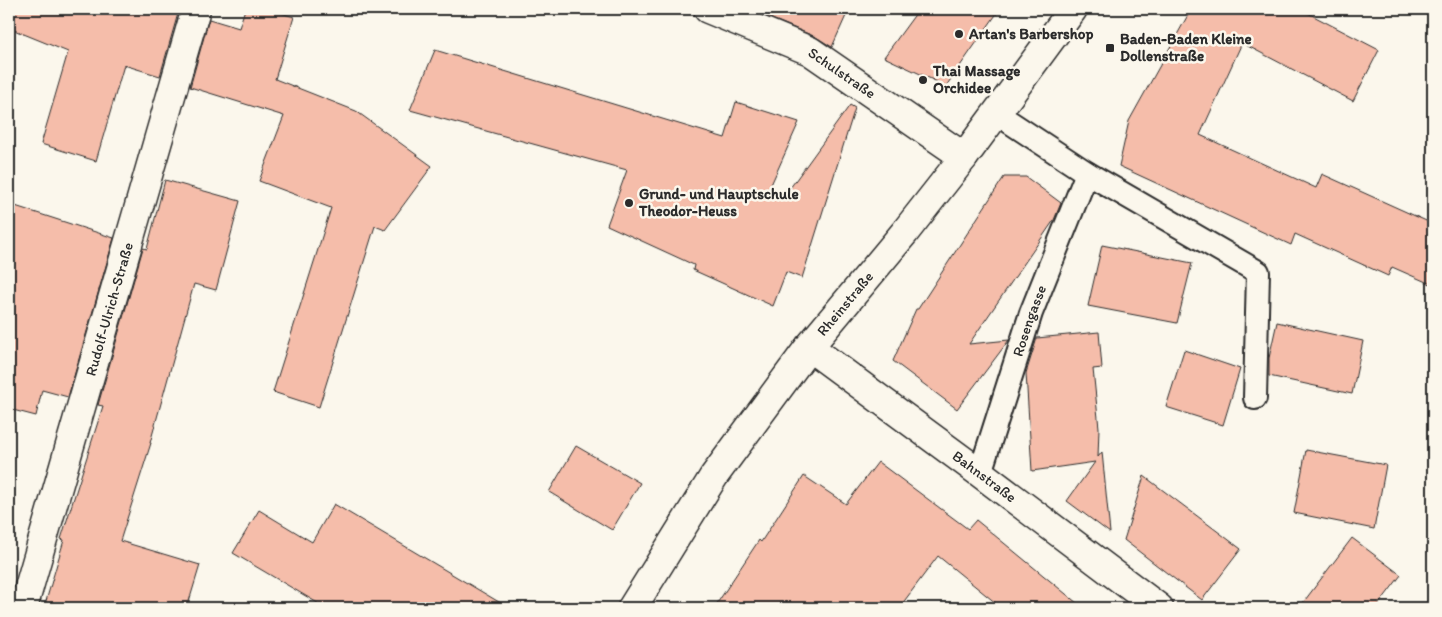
<svg xmlns="http://www.w3.org/2000/svg" width="1442" height="617" font-family="Itim,sans-serif">
  <style>
    .building { fill: #f5bdaa; stroke: #2b2b2b }
    .lines { fill: none; stroke-linecap: round; stroke-linejoin: round }
    .service-casing { stroke: #2b2b2b; stroke-width: 26 }
    .minor-casing { stroke: #2b2b2b; stroke-width: 31 }
    .tertiary-casing { stroke: #2b2b2b; stroke-width: 31 }
    .service { stroke: #fbf7ec; stroke-width: 22 }
    .minor { stroke: #fbf7ec; stroke-width: 28 }
    .tertiary { stroke: #fbf7ec; stroke-width: 28 }
    .poi-dot { fill: #2b2b2b; stroke: #fbf7ec; stroke-width: 2 }
    .labels { text-anchor: middle; dominant-baseline: central; stroke-width: 5; stroke-linejoin: round; paint-order: stroke }
    .poi-label { font-size: 15px; font-weight: bold; fill: #2b2b2b; stroke: #fbf7ec; text-anchor: start }
    .street-label { font-size: 15px; fill: #2b2b2b; stroke: #fbf7ec }
  </style>
  <rect width="100%" height="100%" fill="#fbf7ec"/>
  <filter id="ink" filterUnits="userSpaceOnUse"><feTurbulence type="fractalNoise" baseFrequency=".02" numOctaves="2"/><feDisplacementMap in="SourceGraphic" scale="10" xChannelSelector="R" yChannelSelector="G"/><feConvolveMatrix kernelMatrix="1 2 1 2 8 2 1 2 1" color-interpolation-filters="sRGB"/></filter>
  <g filter="url(#ink)">
    <!-- building -->
    <g class="building">
      <path d="M9 9 179 10 160 76 124 65 96 161 41 144 68 52 9 28Z"/>
      <path d="M245 9H268L294 17 275 79 356 111 432 166 385 230 375 226 319 407 273 392 331 208 259 181 284 116 190 87 209 19 239 28Z"/>
      <path d="M748 9H849L832 47 816 37Z"/>
      <path d="M919 9H1000L946 86 884 57Z"/>
      <path d="M1177 9H1300L1379 50 1353 101 1242 43 1200 135 1316 188 1322 174 1433 224V285L1392 267 1388 276 1295 234 1291 245 1119 166 1129 121 1188 15Z"/>
      <path d="M435 50 725 138 736 102 799 122 770 187 785 195 850 105 855 108 802 278 786 272 773 306 693 270 694 265 607 225 627 170 410 110Z"/>
      <path d="M1004 177H1026L1061 203 1054 220 969 344 1009 340 957 409 893 361 916 309H918Z"/>
      <path d="M165 180 240 201 216 290 194 284 150 443H151L120 541 200 565 187 608H44L64 540 61 539 103 406 98 405 143 248 147 249Z"/>
      <path d="M9 204 114 238 68 397 42 390 36 416 9 409Z"/>
      <path d="M1102 245 1192 263 1177 323 1088 306Z"/>
      <path d="M1277 322 1363 341 1352 394 1269 376V358Z"/>
      <path d="M1099 332 1102 368 1093 369 1099 428 1098 457 1102 452 1110 533 1067 501 1095 462 1032 471 1026 373 1037 338Z"/>
      <path d="M1184 350 1240 369 1223 425 1166 407Z"/>
      <path d="M576 446 640 483 612 530 549 492Z"/>
      <path d="M1306 450 1386 465 1374 529 1294 513Z"/>
      <path d="M878 462 968 529 976 520 1083 608H1002L938 556 899 608H714L759 540 761 542 804 476 846 504Z"/>
      <path d="M1144 476 1241 549 1202 600 1124 540Z"/>
      <path d="M334 504 509 608H326L233 553 259 510 312 542Z"/>
      <path d="M1352 538 1401 575 1376 608H1299Z"/>
    </g>
    <g class="lines">
      <!-- service casing -->
      <g class="service-casing">
        <g id="service">
          <path d="M996 113 1087 173 1258 272 1255 398"/>
          <path id="s1" d="M980 473 1031 313 1087 173"/>
        </g>
      </g>
      <!-- minor casing -->
      <g class="minor-casing">
        <g id="minor">
          <path id="s2" d="M708 9 810 51 964 157"/>
          <path id="s3" d="M809 347 980 473 1159 608"/>
          <path id="s4" d="M23 608 196 9"/>
        </g>
      </g>
      <!-- tertiary casing -->
      <g class="tertiary-casing">
        <g id="tertiary">
          <path id="s5" d="M632 608 714 476 809 347 905 232 964 157 1073 9"/>
        </g>
      </g>
      <!-- service -->
      <use href="#service" class="service"/>
      <!-- minor -->
      <use href="#minor" class="minor"/>
      <!-- tertiary -->
      <use href="#tertiary" class="tertiary"/>
    </g>
  </g>
  <!-- markers -->
  <g class="poi-dot">
    <circle cx="959" cy="34" r="5"/>
    <rect x="1105" y="43" width="10" height="10" rx="2.5"/>
    <circle cx="923" cy="80" r="5"/>
    <circle cx="629" cy="203" r="5"/>
  </g>
  <g class="labels">
    <!-- poi labels -->
    <g class="poi-label">
      <text x="969" y="34">Artan's Barbershop</text>
      <text x="1120" y="39">Baden-Baden Kleine<tspan x="1120" dy="17">Dollenstraße</tspan></text>
      <text x="933" y="71">Thai Massage<tspan x="933" dy="17">Orchidee</tspan></text>
      <text x="639" y="194">Grund- und Hauptschule<tspan x="639" dy="17">Theodor-Heuss</tspan></text>
    </g>
    <!-- street labels -->
    <g class="street-label">
      <text stroke="none"><textPath href="#s2" startOffset="149">Schulstraße</textPath></text>
      <text stroke="none"><textPath href="#s5" startOffset="372">Rheinstraße</textPath></text>
      <text stroke="none"><textPath href="#s4" startOffset="311">Rudolf-Ulrich-Straße</textPath></text>
      <text stroke="none"><textPath href="#s1" startOffset="160">Rosengasse</textPath></text>
      <text stroke="none"><textPath href="#s3" startOffset="218">Bahnstraße</textPath></text>
    </g>
  </g>
  <!-- margin -->
  <rect width="1442" height="617" fill="none" stroke="#fbf7ec" stroke-width="30"/>
  <rect x="15" y="15" width="1412" height="587" fill="none" stroke="#2b2b2b" stroke-width="2" filter="url(#ink)"/>
</svg>
